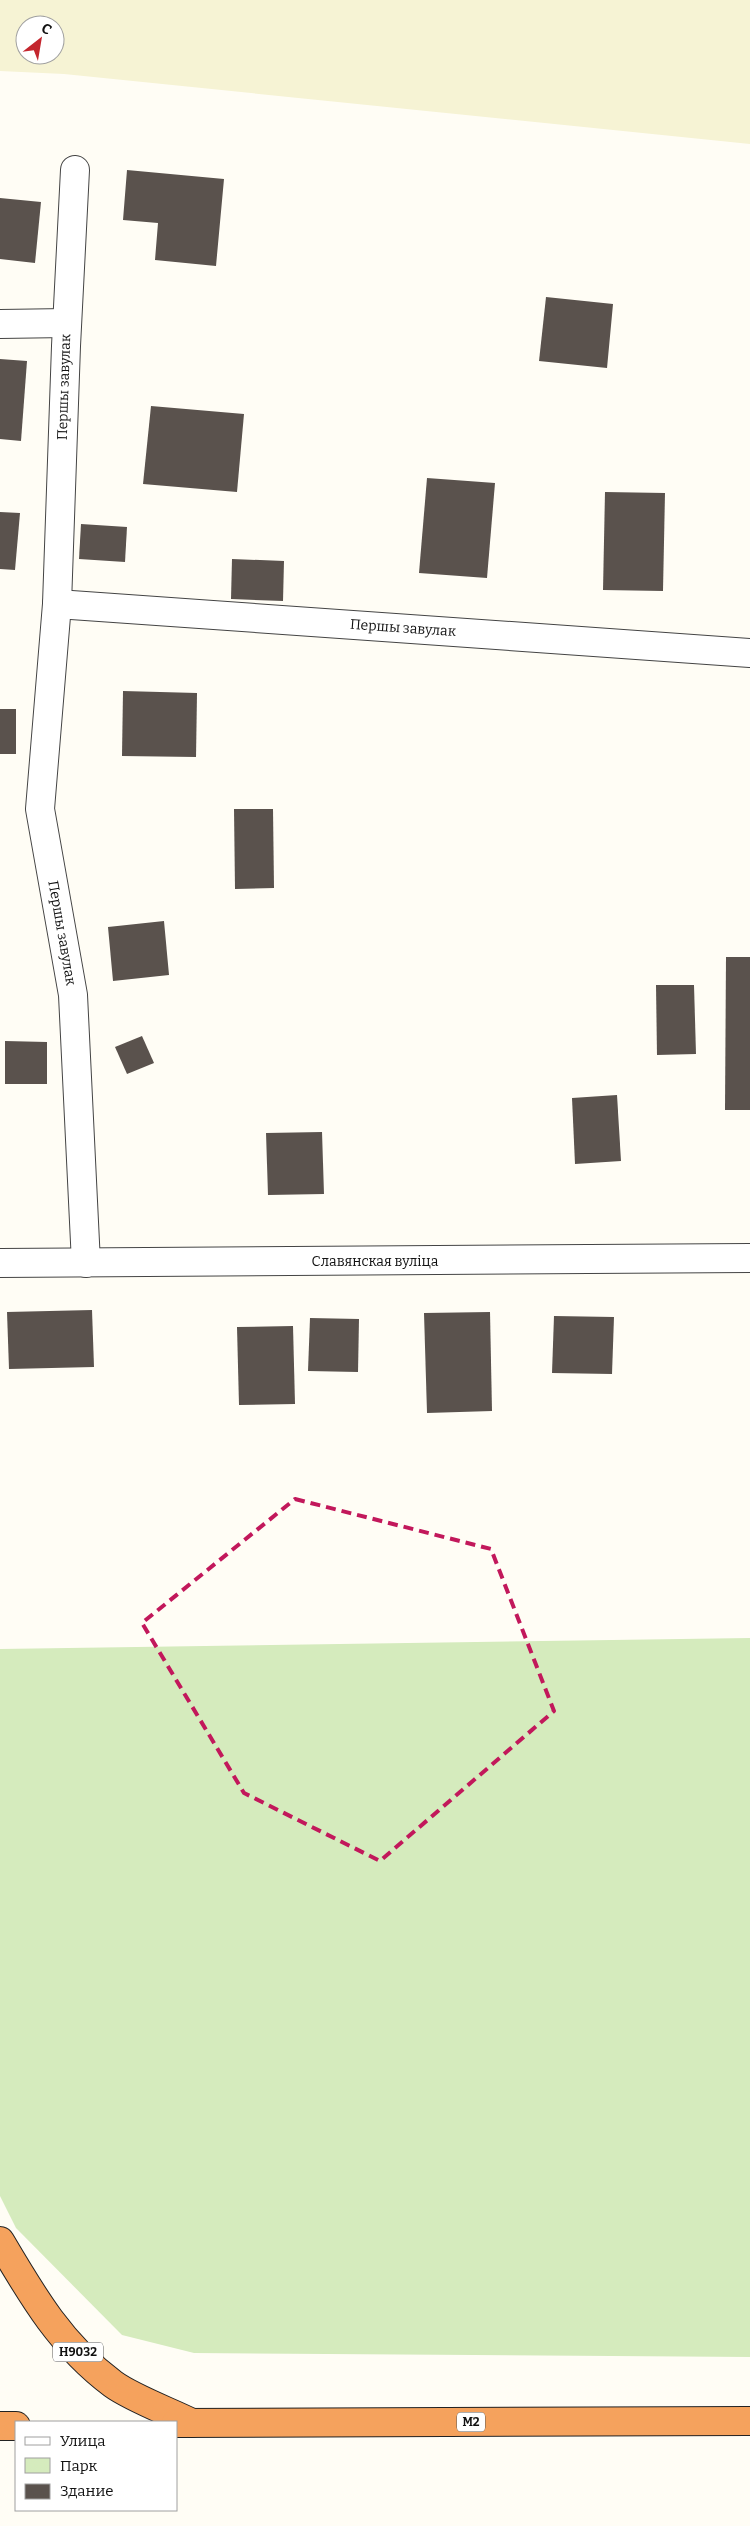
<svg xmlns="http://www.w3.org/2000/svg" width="750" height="2526" font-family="Bitter,serif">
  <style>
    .farmland { fill: #f6f3d4; fill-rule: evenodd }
    .green { fill: #d5ebbd }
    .building { fill: #5a524d }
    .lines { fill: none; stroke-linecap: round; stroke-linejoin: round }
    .street-casing { stroke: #444; stroke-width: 30 }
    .highway-casing { stroke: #222; stroke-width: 30 }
    .street { stroke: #fff; stroke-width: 28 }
    .highway { stroke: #f5a25d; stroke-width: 28 }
    .marked { fill: none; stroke: #c2185b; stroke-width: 4; stroke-dasharray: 10 6; stroke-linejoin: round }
    .labels { text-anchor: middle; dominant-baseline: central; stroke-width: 5; stroke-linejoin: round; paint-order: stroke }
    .shield { fill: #fff; stroke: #585858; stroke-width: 1 }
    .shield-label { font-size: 12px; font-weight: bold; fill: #111 }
    .street-label { font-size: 14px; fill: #111; stroke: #fff }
  </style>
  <rect width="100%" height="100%" fill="#fffdf5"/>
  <!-- farmland -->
  <path class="farmland" d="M0 0H750V144L64 74 0 71ZM25 25H55V55H25Z"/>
  <!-- green -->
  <path class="green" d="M750 1638V2357L194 2353 122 2335 16 2228 0 2196V1649Z"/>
  <!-- building -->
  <g class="building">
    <path d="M127 170 224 179 216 266 155 260 158 223 123 220Z"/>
    <path d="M0 198 41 202 35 263 0 259Z"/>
    <path d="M546 297 613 304 607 368 539 361Z"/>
    <path d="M0 359 27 361 21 441 0 439Z"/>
    <path d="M151 406 244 414 237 492 143 484Z"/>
    <path d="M427 478 495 483 487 578 419 573Z"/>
    <path d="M605 492 665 493 663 591 603 590Z"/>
    <path d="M0 512 20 513 15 570 0 569Z"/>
    <path d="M81 524 127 527 125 562 79 559Z"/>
    <path d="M232 559 284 561 283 601 231 599Z"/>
    <path d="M123 691 197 693 196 757 122 756Z"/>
    <rect x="0" y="709" width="16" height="45"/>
    <path d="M234 809H273L274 888 235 889Z"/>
    <path d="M164 921 169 975 113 981 108 927Z"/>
    <path d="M726 957H750V1110H725Z"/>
    <path d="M656 985H694L696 1054 657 1055Z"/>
    <path d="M142 1036 154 1063 127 1074 115 1047Z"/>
    <path d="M5 1041 47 1042V1084H5Z"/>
    <path d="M617 1095 621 1161 575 1164 572 1098Z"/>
    <path d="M322 1132 324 1194 268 1195 266 1133Z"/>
    <path d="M92 1310 94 1367 9 1369 7 1312Z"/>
    <path d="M490 1312 492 1411 427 1413 424 1313Z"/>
    <path d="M554 1316 614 1317 612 1374 552 1373Z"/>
    <path d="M310 1318 359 1319 358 1372 308 1371Z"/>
    <path d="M293 1326 295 1404 239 1405 237 1327Z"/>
  </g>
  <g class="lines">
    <!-- street casing -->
    <g class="street-casing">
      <g id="street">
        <path d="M75 170 66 346 57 604 40 809 73 995 86 1263"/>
        <path d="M0 324 67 323"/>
        <path d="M57 604 750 653"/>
        <path d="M0 1263 750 1258"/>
      </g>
    </g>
    <!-- highway casing -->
    <g class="highway-casing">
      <g id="highway">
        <path d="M0 2241C33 2297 61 2345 113 2384 132 2398 170 2412 192 2423"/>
        <path d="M176 2423 750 2421"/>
        <path d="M0 2426H16"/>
      </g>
    </g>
    <!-- street -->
    <use href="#street" class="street"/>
    <!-- highway -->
    <use href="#highway" class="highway"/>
  </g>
  <!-- marked area -->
  <path class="marked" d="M295 1499 491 1549 554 1711 380 1861 244 1793 142 1623Z"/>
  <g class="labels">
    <!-- shield labels -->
    <g class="shield">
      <rect x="53" y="2342.5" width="50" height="19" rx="4"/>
      <rect x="457" y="2412.5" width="28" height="19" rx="4"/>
    </g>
    <g class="shield-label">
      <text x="78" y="2352">Н9032</text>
      <text x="471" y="2422">М2</text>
    </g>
    <!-- street labels -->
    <g class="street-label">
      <text transform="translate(64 387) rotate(-88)">Першы завулак</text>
      <text transform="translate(403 628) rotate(4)">Першы завулак</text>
      <text transform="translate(62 933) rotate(80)">Першы завулак</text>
      <text x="375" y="1261">Славянская вуліца</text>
    </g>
  </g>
  <!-- legend -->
  <rect x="15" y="2421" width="162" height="90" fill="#ffffff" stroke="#a0a0a0"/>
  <rect x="25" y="2437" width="25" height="8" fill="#ffffff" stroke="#a0a0a0"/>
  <text x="60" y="2446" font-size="15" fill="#111111">Улица</text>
  <rect x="25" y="2458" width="25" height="15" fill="#d5ebbd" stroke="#a0a0a0"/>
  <text x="60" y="2471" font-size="15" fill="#111111">Парк</text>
  <rect x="25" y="2484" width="25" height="15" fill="#5a524d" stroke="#a0a0a0"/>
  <text x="60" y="2496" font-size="15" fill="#111111">Здание</text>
  <!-- north arrow -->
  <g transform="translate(40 40) rotate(31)"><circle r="24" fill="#ffffff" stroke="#a0a0a0"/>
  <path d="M0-4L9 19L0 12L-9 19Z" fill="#c4262e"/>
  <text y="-8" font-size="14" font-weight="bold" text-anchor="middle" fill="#111111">С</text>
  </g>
</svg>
